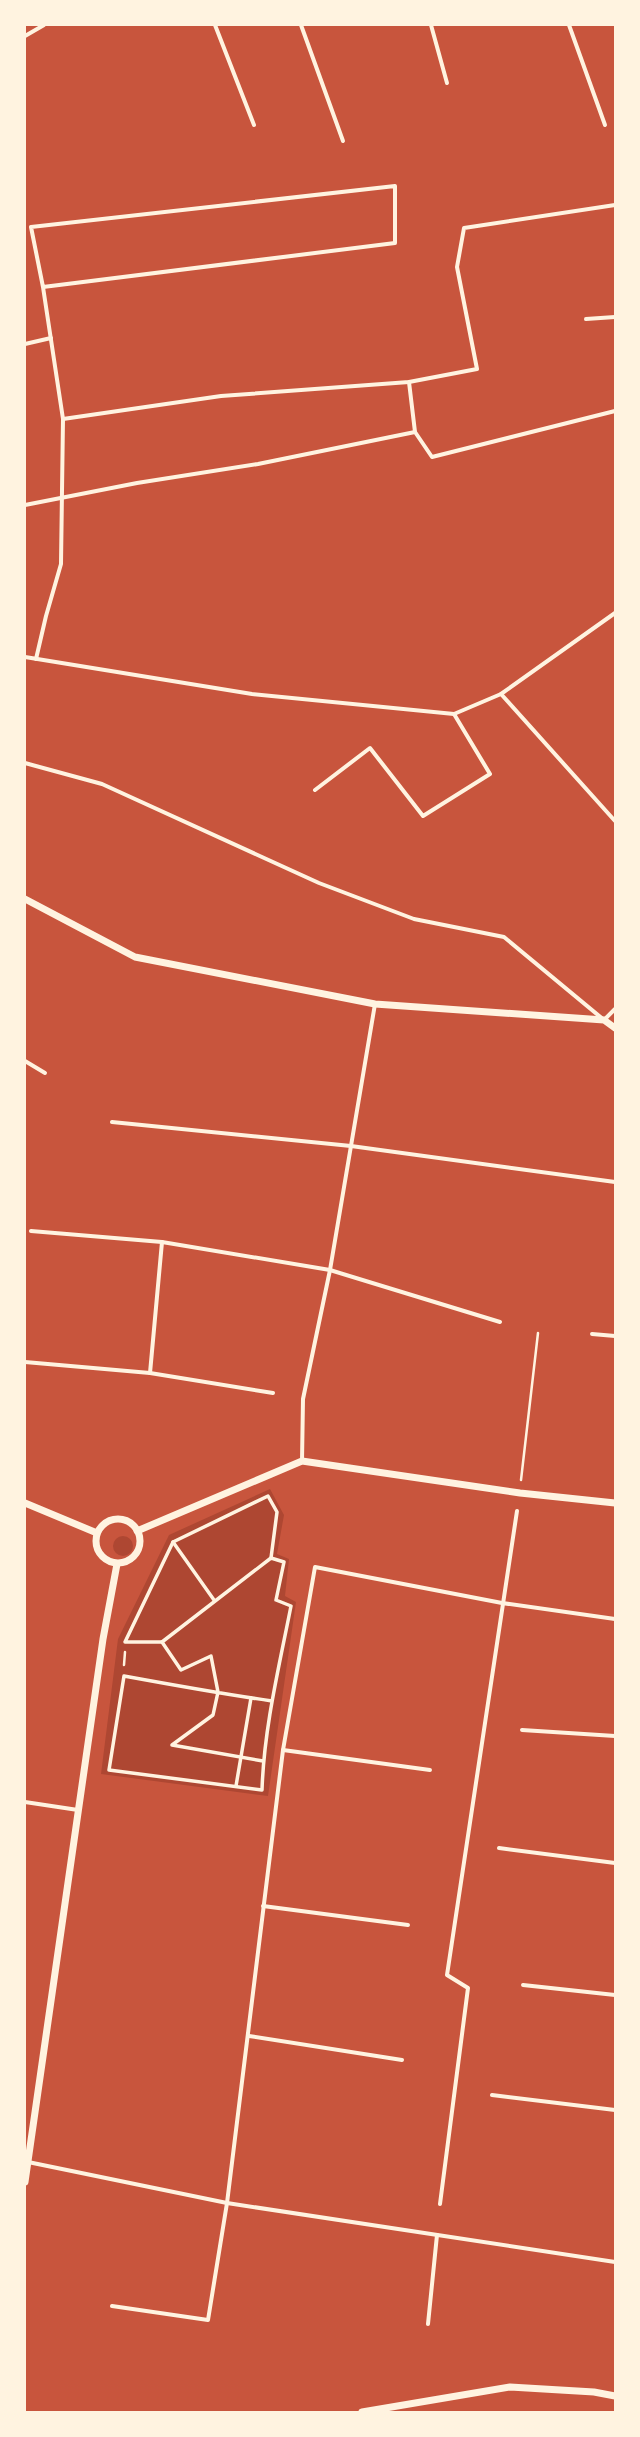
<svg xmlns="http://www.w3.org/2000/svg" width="640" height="2437" font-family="'Exo 2',sans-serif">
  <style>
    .green { fill: #ae4732 }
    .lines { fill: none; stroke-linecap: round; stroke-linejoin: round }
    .path { stroke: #fff3e0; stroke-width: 2.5 }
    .pedestrian { stroke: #fff3e0; stroke-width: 3.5 }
    .minor { stroke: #fff3e0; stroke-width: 4 }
    .tertiary { stroke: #fff3e0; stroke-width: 7 }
  </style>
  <rect width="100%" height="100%" fill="#c8553d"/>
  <!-- green -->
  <g class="green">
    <path d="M270 1489 284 1515 277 1554 289 1559 285 1596 296 1602 268 1796 101 1774 118 1639 169 1535Z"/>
    <circle cx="123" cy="1546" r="10"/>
  </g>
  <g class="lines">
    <!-- path -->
    <g class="path">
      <path d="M521 1480 538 1333"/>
      <path d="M124 1665 125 1652"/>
    </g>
    <!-- pedestrian -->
    <g class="pedestrian">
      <path d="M214 1600 173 1542 268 1496 277 1512 271 1558"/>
      <path d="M162 1642H125L173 1542"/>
      <path d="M263 1761 172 1745 213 1715 218 1692 211 1656 181 1670 162 1642 271 1558 284 1562 276 1600 291 1606C279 1667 264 1728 262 1790L109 1770 124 1676C173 1685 223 1694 272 1701"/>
      <path d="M236 1786 251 1698"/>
    </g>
    <!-- minor -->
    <g class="minor">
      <path d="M215 25 254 125"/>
      <path d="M301 25 343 141"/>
      <path d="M431 25 447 83"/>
      <path d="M569 25 605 125"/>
      <path d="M25 36 44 25"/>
      <path d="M586 319 615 317"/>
      <path d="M25 344 51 338"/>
      <path d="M409 382 415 432"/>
      <path d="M63 419 221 396 409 382 477 369 457 267 464 228 615 205"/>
      <path d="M25 505 137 483 258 464 415 432 432 457 615 411"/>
      <path d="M25 657 252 694 454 714 501 694 615 613"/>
      <path d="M36 659 46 616 61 564 63 419 43 287 31 227 395 186V243L43 287"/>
      <path d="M501 694 615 821"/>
      <path d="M25 763 102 784 319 883 414 919 504 937 604 1020 615 1009"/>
      <path d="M315 790 370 748 423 816 490 774 454 714"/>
      <path d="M25 1061 45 1073"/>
      <path d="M112 1122 351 1146 615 1182"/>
      <path d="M31 1231 162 1242 330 1270 500 1322"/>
      <path d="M592 1334 615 1336"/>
      <path d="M25 1362 150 1373 273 1393"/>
      <path d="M150 1373 162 1242"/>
      <path d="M302 1461 303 1399 330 1270 375 1004"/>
      <path d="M522 1730 615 1736"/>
      <path d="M283 1750 430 1770"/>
      <path d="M25 1802 78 1810"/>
      <path d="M499 1848 615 1863"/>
      <path d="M263 1906 408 1925"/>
      <path d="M523 1985 615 1995"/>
      <path d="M249 2036 402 2060"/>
      <path d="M492 2095 615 2110"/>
      <path d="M28 2162 227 2203 615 2262"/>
      <path d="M440 2204 468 1988 447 1975 517 1511"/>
      <path d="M112 2306 208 2320 227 2203 283 1750 315 1567 502 1603 615 1619"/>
      <path d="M428 2324 437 2235"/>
    </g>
    <!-- tertiary -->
    <g class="tertiary">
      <path d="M25 899 135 957 375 1004 604 1020 615 1028"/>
      <path d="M25 1503 97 1533"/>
      <circle cx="118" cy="1541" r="22"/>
      <path d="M137 1531 302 1461 520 1493 615 1503"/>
      <path d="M25 2182 103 1639 117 1564"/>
      <path d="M362 2412 510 2387 594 2392 615 2396"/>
    </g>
  </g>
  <!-- border -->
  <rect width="640" height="2437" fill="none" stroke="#fff3e0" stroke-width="52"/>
</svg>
